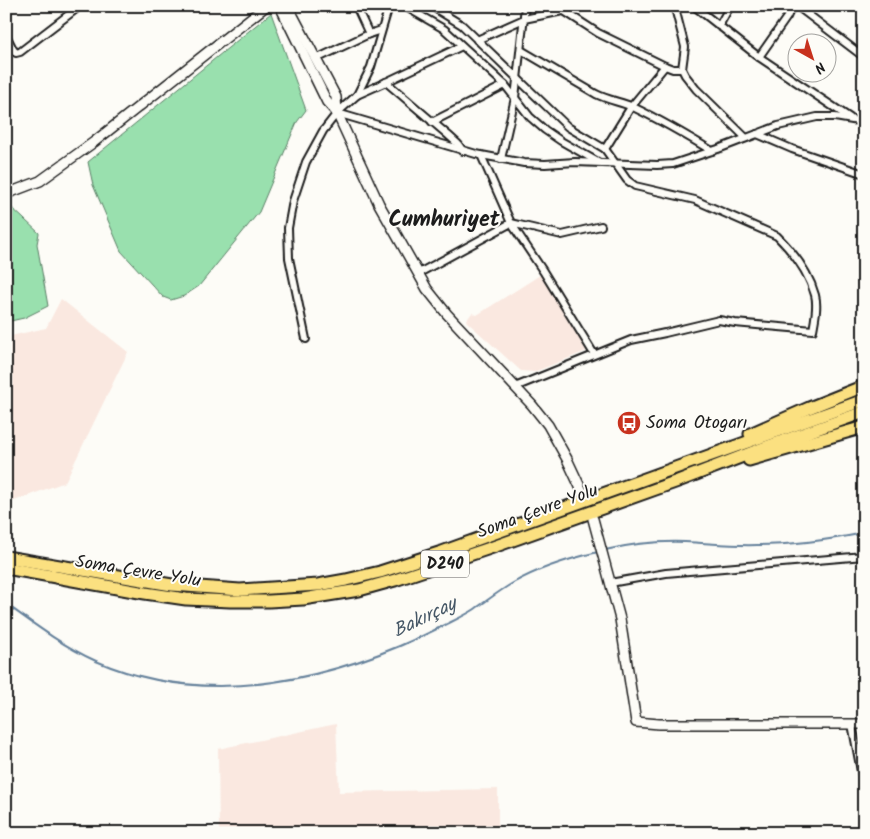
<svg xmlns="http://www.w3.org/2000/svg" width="870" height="839" font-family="Kalam,sans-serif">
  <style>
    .built { fill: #fae8e0 }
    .green { fill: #99e0ae; stroke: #5a7e65 }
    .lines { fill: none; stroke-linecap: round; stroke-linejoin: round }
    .stream { stroke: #65819b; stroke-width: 2 }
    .street-casing { stroke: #1c1c1c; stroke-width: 10 }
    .secondary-casing { stroke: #1c1c1c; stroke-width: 12 }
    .highway-casing { stroke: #1c1c1c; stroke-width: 15 }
    .street { stroke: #fdfcf7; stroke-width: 6 }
    .secondary { stroke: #fdfcf7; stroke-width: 9 }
    .highway { stroke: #fbe080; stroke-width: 11 }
    .labels { text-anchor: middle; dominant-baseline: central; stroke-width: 4; stroke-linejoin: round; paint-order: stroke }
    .shield { fill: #fdfcf7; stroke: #605f5e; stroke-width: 1 }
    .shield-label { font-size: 16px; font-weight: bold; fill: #1c1c1c }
    .poi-label { font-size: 18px; fill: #1c1c1c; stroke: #fdfcf7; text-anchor: start }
    .street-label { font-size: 18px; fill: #1c1c1c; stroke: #fdfcf7 }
    .water-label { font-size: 19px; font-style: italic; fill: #465766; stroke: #fdfcf7 }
    .district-label { font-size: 22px; font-weight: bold; fill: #1c1c1c; stroke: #fdfcf7 }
  </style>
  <rect width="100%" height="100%" fill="#fdfcf7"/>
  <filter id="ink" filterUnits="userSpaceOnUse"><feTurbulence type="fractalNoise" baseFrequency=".02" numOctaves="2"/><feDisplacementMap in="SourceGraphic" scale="10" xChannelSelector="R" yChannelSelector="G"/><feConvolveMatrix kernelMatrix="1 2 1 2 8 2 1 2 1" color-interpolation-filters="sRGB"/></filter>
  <g filter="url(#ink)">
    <!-- built -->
    <g class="built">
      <path d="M540 275 589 350 534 372 521 371 466 321 472 313 477 315Z"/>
      <path d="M61 299 128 352 65 482 6 504V337L46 328Z"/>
      <path d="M336 724 339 792 498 789V833H219L218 749Z"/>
    </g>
    <!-- green -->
    <g class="green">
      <path d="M271 13 306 110 297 122 259 212 199 286 184 296 171 300 163 297 121 251 93 185 88 162Z"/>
      <path d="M6 206H10L39 233 37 244 48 306 24 318 6 322Z"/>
    </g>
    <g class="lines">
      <!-- stream -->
      <g class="stream">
        <path d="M605 550C631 544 658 541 685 542 709 543 733 546 757 545 793 545 829 540 864 533"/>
        <path d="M6 604C35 625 63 646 96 661 211 711 338 679 445 625 455 620 466 615 475 609 488 600 499 591 513 583 539 568 568 559 598 552"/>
      </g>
      <!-- street casing -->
      <g class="street-casing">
        <g id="street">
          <path d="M356 6 369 34"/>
          <path d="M404 6 444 29 505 85 530 117 545 130 561 141 598 162"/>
          <path d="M431 6 462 25 568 127 605 149 627 180 635 186 695 200 777 236C793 252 809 273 815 295 818 306 815 319 813 330L735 323 719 320 665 333 631 340 515 387"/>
          <path d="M675 6 676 12 685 47 682 69 685 75 696 89 746 138"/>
          <path d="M694 6 759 57 850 118"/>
          <path d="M797 6 864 57"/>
          <path d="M564 11 598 33 665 66 673 69H682"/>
          <path d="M719 26 730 6"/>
          <path d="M6 35 13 49 16 53 20 52 80 6"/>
          <path d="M477 40 524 19 587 6"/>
          <path d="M521 50 596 94C608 100 621 102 633 107 660 120 686 135 712 151"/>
          <path d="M759 57 787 17 792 6"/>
          <path d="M316 59 369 34 381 30"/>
          <path d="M386 82 448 135 458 144 463 151"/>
          <path d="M357 95 386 82 462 46"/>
          <path d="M337 113 476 154 524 163 545 164 575 162 657 165 673 164 718 149 778 126 817 117H835L864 122"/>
          <path d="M432 122 505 85"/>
          <path d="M757 134 792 149 864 174"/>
          <path d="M605 149 631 107 665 66"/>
          <path d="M481 155 511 223 543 271 594 354"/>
          <path d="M501 159 515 98 525 6"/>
          <path d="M419 273 511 223 562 235 601 226"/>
          <path d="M306 339 289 258 288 228 293 201 306 162 323 131 337 113 357 95 371 67 389 6"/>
          <path d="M610 583 666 573 864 556"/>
          <path d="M852 724 864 787"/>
        </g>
      </g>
      <!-- secondary casing -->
      <g class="secondary-casing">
        <g id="secondary">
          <path d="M280 6 327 102 337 113 379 204 427 289 447 314 532 405 548 425 567 459 582 491"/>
          <path d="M288 6 336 97 337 113"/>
          <path d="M6 194 40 181 94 142 266 6"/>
          <path d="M593 519 620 619 636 722 659 724H864"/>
        </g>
      </g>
      <!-- highway casing -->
      <g class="highway-casing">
        <g id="highway">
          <path d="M750 434 809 408 864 386"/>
          <path d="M749 460 864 427"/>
          <path d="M6 557 172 585 240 590 318 585 346 580 380 572 442 552 864 400"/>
          <path d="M6 568 145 593 186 599 230 601H269L303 599 359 590 395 580 493 547 678 481 769 446 864 412"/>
        </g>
      </g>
      <!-- street -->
      <use href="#street" class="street"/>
      <!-- secondary -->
      <use href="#secondary" class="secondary"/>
      <!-- highway -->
      <use href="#highway" class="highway"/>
    </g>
  </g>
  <!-- icons -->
  <defs>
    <g id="bus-disc" transform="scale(1.25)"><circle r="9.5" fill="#c8321e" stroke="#fdfcf7"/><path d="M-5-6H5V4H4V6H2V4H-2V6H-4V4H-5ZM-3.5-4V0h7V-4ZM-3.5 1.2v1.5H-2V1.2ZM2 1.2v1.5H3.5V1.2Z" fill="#fff"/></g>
  </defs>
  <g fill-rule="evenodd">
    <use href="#bus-disc" x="629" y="423"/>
  </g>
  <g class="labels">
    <!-- shield labels -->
    <rect class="shield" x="421" y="550.5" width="48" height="27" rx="4"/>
    <g class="shield-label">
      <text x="445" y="564">D240</text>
    </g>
    <!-- poi labels -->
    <g class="poi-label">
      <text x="646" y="423">Soma Otogarı</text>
    </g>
    <!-- street labels -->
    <g class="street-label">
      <text transform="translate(538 512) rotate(-20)">Soma Çevre Yolu</text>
      <text transform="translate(138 572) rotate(9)">Soma Çevre Yolu</text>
    </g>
    <!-- water labels -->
    <g class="water-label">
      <text transform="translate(425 618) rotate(-26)">Bakırçay</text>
    </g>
    <!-- district labels -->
    <g class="district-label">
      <text x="444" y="220">Cumhuriyet</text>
    </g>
  </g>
  <!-- margin -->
  <rect width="870" height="839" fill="none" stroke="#fdfcf7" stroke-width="25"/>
  <rect x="12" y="12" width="845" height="814" fill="none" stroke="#1c1c1c" stroke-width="2" filter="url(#ink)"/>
  <!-- north arrow -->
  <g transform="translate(812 58) rotate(141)"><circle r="24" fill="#fdfcf7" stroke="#a3a29f"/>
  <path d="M0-4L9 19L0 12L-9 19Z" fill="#c8321e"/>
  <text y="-8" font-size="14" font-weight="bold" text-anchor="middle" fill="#1c1c1c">N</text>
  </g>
</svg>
